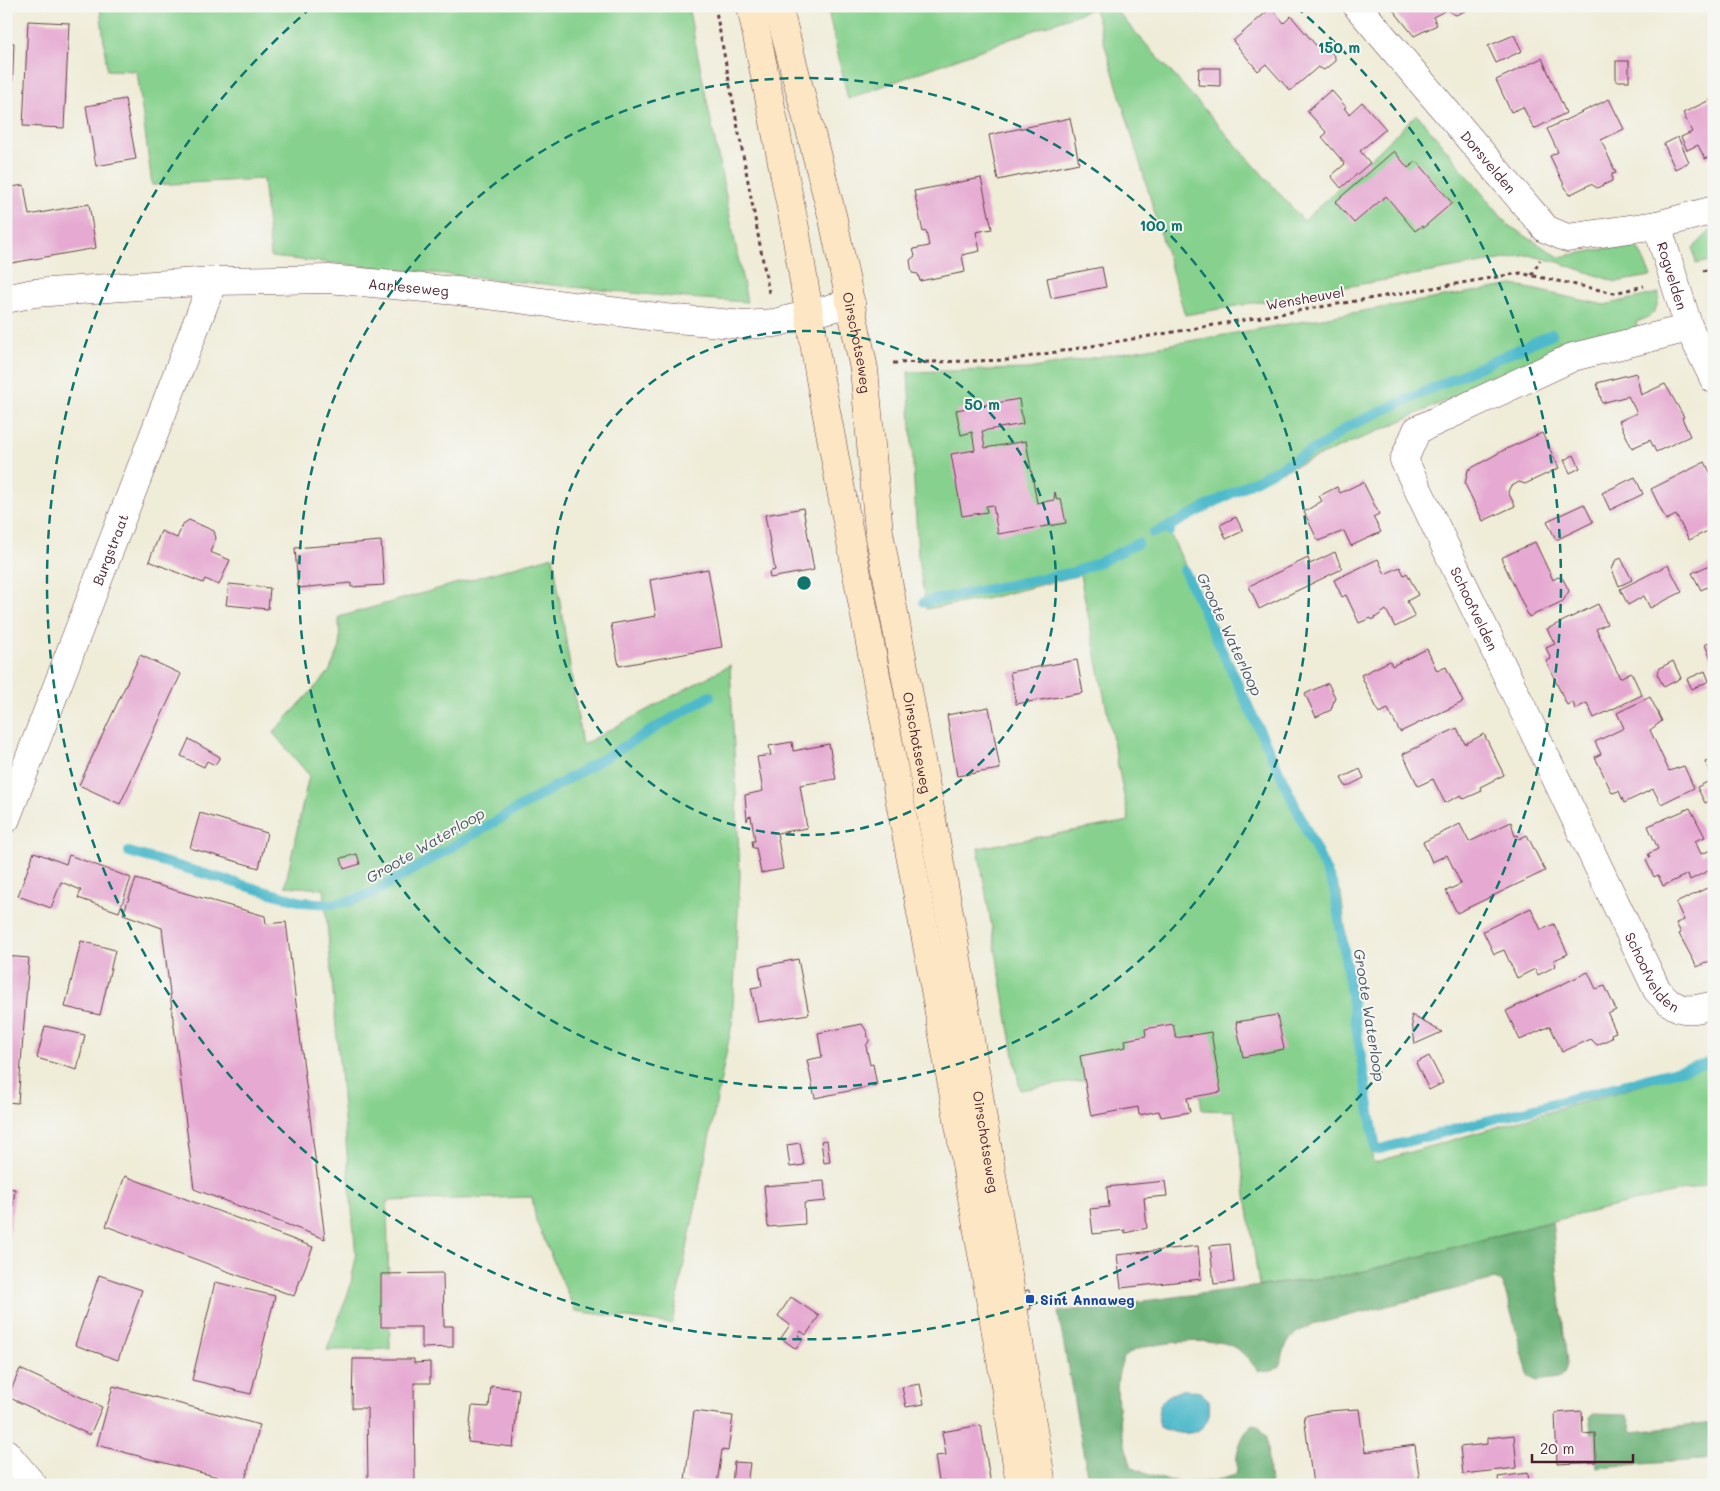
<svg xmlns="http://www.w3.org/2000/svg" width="1720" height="1491" font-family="Mali,sans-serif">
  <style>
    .green { fill: #87d18e; stroke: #68785c }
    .forest { fill: #6db379; stroke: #5c6952 }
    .water { fill: #4eb9ca; stroke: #4c6c7a }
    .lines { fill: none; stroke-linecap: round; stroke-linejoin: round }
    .stream { stroke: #4eb9ca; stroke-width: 10 }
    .building { fill: #e6aad2 }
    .street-casing { stroke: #633e45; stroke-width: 29 }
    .secondary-casing { stroke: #633e45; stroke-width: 29 }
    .path { stroke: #633e45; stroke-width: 3; stroke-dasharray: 4 4; stroke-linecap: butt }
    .street { stroke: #fff; stroke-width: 28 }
    .secondary { stroke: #fce6c4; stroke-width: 28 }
    .ring { fill: none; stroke: #0f766e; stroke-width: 2.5; stroke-dasharray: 9 6 }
    .transit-dot { fill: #1a4fb4; stroke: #f6f6f2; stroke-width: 2 }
    .labels { text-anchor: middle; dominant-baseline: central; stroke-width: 4; stroke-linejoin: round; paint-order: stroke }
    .street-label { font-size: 14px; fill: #4a1f2b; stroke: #f6f6f2 }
    .transit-label { font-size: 14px; font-weight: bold; fill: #164399; stroke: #f6f6f2; text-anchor: start }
    .water-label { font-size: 15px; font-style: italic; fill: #4b5563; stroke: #f6f6f2 }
    .centre { fill: #0f766e; stroke: #f6f6f2; stroke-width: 2.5 }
    .ring-label { font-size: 15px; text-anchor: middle; font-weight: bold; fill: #0f766e; stroke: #f6f6f2; stroke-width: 4; stroke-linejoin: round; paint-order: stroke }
  </style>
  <rect width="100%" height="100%" fill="#f6f6f2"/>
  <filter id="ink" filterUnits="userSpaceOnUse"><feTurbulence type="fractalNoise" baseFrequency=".02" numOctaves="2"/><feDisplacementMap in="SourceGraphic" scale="10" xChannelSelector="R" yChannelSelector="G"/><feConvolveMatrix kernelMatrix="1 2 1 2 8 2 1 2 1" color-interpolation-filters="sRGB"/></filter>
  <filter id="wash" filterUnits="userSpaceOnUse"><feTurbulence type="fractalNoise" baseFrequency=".0096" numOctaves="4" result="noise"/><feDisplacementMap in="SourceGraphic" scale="20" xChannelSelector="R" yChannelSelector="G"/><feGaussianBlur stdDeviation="1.12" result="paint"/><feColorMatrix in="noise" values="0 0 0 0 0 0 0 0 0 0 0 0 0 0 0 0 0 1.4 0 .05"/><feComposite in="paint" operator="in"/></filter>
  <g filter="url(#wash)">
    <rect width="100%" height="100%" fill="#efecd8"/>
    <!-- green -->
    <g class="green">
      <path d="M100 6H688L747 302 673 297 271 257 263 179 152 185 137 71 107 70Z"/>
      <path d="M827 6H1112L1304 221 1417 114 1508 225 1559 257 1620 246 1638 248 1651 276 1616 282 1558 262 1528 255 1185 315 1094 8 848 99Z"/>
      <path d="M1714 227V260L1696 264 1693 248Z"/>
      <path d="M1513 285 1604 305 1659 293C1658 310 1653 317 1636 322L1638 330 1567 346 1381 430 1238 490 1167 527 1341 893 1373 1163 1714 1064V1183L1552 1221 1354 1274 1259 1286 1234 1111 1202 1110 1196 1064 1020 1090 978 848 1129 821 1080 575 985 599 926 609 918 556 908 372 1028 369Z"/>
      <path d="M553 556 582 745 730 665 740 876 732 1024 672 1324 575 1311 536 1221 532 1197 387 1201 390 1349 327 1350 350 1288 356 1257 324 889 285 886 309 775 273 733 329 672 340 647 339 617Z"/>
    </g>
    <!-- forest -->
    <g class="forest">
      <path d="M1552 1221 1567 1364 1564 1374 1559 1378 1537 1381 1529 1377 1506 1294 1501 1282 1495 1279 1312 1325C1304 1329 1294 1333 1289 1340 1278 1359 1286 1375 1258 1371 1249 1359 1241 1349 1227 1344 1211 1338 1132 1342 1124 1358 1109 1385 1122 1440 1132 1467 1162 1484 1202 1487 1235 1475 1239 1467 1236 1463 1237 1455 1239 1443 1244 1433 1252 1424L1258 1425 1266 1436 1270 1485H1089L1058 1312 1354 1274Z"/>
      <path d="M1592 1414 1627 1415 1632 1432 1714 1423V1459L1597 1467 1589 1417Z"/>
    </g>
    <!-- water -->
    <path class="water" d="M1186 1389 1200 1392 1209 1400C1214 1434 1186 1440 1160 1427 1154 1403 1164 1395 1186 1389Z"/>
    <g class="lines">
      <!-- stream -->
      <g class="stream">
        <path d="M1170 526 1326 443 1347 427 1552 334"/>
        <path d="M1153 533 1170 526V531"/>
        <path d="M1184 570 1334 888 1376 1150 1714 1061"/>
        <path d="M924 602 1074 572 1102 561 1138 543"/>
        <path d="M129 852 302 902 330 904 351 901 375 892 710 696"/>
      </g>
    </g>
    <g id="blocks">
      <!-- building -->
      <g class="building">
        <path d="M1390 6H1466L1465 11 1456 15 1451 13 1449 9 1433 17 1437 25 1414 36Z"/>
        <path d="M1271 8 1284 23 1291 16 1319 49 1326 46 1335 57V61L1324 70 1318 67 1290 91 1266 64 1258 71 1233 41Z"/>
        <path d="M28 21 69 23 64 128 23 126Z"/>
        <path d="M1514 35 1522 51 1496 63 1488 46Z"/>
        <path d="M6 42 14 43 12 93H6Z"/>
        <path d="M1542 58 1566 113 1534 129 1523 107 1511 112 1496 80Z"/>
        <rect x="1616" y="61" width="13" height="20"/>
        <path d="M1199 68H1220V86L1198 85Z"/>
        <path d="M1331 90 1346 107 1344 108 1349 114 1362 102 1386 129 1360 151 1370 163 1341 188 1331 176 1345 164 1322 137 1327 133 1307 111Z"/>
        <path d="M1714 98V155L1705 159 1698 145 1687 150 1681 137 1692 132 1683 113Z"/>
        <path d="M125 99 136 159 96 166 86 106Z"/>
        <path d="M1609 99 1624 129 1601 140 1616 173 1612 174V181L1597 188 1591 184 1569 195 1550 156 1558 152 1547 129Z"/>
        <path d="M1070 118 1079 163 998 180 989 135Z"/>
        <path d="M1678 137 1689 162 1675 169 1664 144Z"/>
        <path d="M1394 151 1408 168 1417 161 1452 203 1423 228 1422 226 1415 231 1386 196 1354 223 1335 202Z"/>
        <path d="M981 178 992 229 976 232 980 251 962 255 965 272 920 281 918 274 912 273 910 260 915 256 913 249 929 246 926 231 923 232 914 191Z"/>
        <path d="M24 185 29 215 89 204 96 248 6 264V188Z"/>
        <path d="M1102 267 1106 287 1051 298 1047 278Z"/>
        <path d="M1636 373 1641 395 1665 384 1684 417 1682 418 1690 436 1656 452 1650 440 1632 448 1619 421 1637 413 1628 396 1602 403 1597 383Z"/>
        <path d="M1019 399 1023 424 982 431 985 448 1026 441 1037 503 1054 500 1055 492 1057 500 1061 499 1066 523 998 534 993 505 986 506 987 512 962 516 951 454 975 450 972 432 961 435 956 410Z"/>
        <path d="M1542 433 1559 468 1525 484 1519 482 1510 487 1508 492 1515 506 1483 521 1465 484 1468 470 1504 450Z"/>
        <path d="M1574 455 1580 468 1570 473 1564 460Z"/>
        <path d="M1705 462 1714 480V528L1689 540 1676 515 1666 520 1651 489Z"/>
        <path d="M1635 477 1643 494 1610 510 1602 493Z"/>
        <path d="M1363 482 1379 514 1373 517 1381 532 1351 546 1344 531 1318 541 1304 512 1322 501 1319 496 1337 487 1340 493Z"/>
        <path d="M1584 504 1593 522 1556 540 1547 521Z"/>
        <path d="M803 508 814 570 770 578 769 572 775 570 765 515Z"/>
        <path d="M1236 517 1243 531 1226 539 1220 525Z"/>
        <path d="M189 520 214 531 216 538 210 552 230 560 219 585 205 579 203 583 149 561 161 531 177 538 183 524Z"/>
        <path d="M381 541 384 585 351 587V583L298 588 295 548Z"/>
        <path d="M1535 542 1553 580 1558 577 1563 579 1569 591 1563 601 1529 617 1501 558Z"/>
        <path d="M1335 552 1342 569 1259 609 1249 586 1308 558 1310 564Z"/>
        <path d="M1621 558 1632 580 1619 586 1612 570 1615 561Z"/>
        <path d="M1378 559 1385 574 1400 567 1404 575 1407 573 1418 595 1407 601 1415 617 1395 627 1386 610 1372 620 1371 618 1359 623 1346 595 1342 597 1334 580Z"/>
        <path d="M1714 563V603L1707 587 1701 590 1692 573Z"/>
        <path d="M1668 565 1682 592 1650 608 1644 596 1628 605 1620 589Z"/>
        <path d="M708 569 722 647 619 666 611 624 656 616 650 580Z"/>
        <path d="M229 584 270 588 268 609 226 605Z"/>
        <path d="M1598 604 1607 624 1596 629 1609 655 1620 678 1631 672 1642 695 1594 718 1587 703 1575 709 1573 702 1567 705 1546 661 1551 659 1546 648 1555 644 1547 629Z"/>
        <path d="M1714 640V661H1712L1705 645Z"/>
        <path d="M1427 649 1437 671 1446 667 1463 702 1400 732 1388 709 1379 713 1361 675 1390 661 1392 666Z"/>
        <path d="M140 655 181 674 120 804 79 785Z"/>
        <path d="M1077 660 1083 693 1016 704 1010 672Z"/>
        <path d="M1673 661 1681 678 1664 687 1657 674 1660 668Z"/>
        <path d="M1705 671 1709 681 1692 689 1687 679Z"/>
        <path d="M1328 683 1335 697 1331 710 1316 717 1305 694Z"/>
        <path d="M1650 697 1662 721 1650 730 1669 771 1684 766 1694 788 1661 804 1653 789 1624 803 1619 791 1612 793 1595 757 1601 754 1595 742 1624 728 1617 713Z"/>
        <path d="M989 707 1000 769 957 776 947 715Z"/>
        <path d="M1457 728 1465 744 1484 734 1504 775 1480 787 1482 791 1464 799 1461 795 1445 803 1433 779 1418 786 1403 754Z"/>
        <path d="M189 739 220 757 215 765 207 761 204 767 181 756Z"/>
        <path d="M792 742 793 751 829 744 836 779 800 785 807 828 777 833 783 869 761 873 756 848H753L752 841H755L751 816 748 817 747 821 745 795 763 791 757 757 771 755 769 746Z"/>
        <path d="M1714 758V777L1712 778 1705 762Z"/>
        <path d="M1360 769 1364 778 1346 787 1341 778Z"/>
        <path d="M1714 779V799L1705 803 1697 787Z"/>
        <path d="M1690 808 1705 837 1695 841 1701 854 1714 849V868L1690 880 1688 874 1663 886 1658 875 1654 877 1646 860 1650 858 1648 854 1658 849 1648 826Z"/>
        <path d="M200 813 267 833 259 868 190 848Z"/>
        <path d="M1511 822 1515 836 1518 835 1519 839 1527 835 1545 871 1457 913 1446 891 1461 884 1447 855 1432 862 1423 842 1460 824 1469 842Z"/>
        <path d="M34 852 66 864 69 855 131 878 119 912 78 898 81 890 61 882 51 908 18 896Z"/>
        <path d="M357 854 360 864 344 869 341 858Z"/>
        <path d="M136 879 265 916 266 924 286 922 325 1239 194 1189 162 928 123 914Z"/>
        <path d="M1707 888 1714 901V959L1697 967 1679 934 1681 933 1676 923 1684 920 1676 903Z"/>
        <path d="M1531 908 1541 930 1554 924 1568 954 1554 960 1556 966 1538 975 1535 969 1517 978 1504 950 1494 954 1483 931Z"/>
        <path d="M81 941 115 950 100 1015 65 1007Z"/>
        <path d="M6 956 29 958 18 1103 6 1102Z"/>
        <path d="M798 959 809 1014 758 1022 751 988 762 986 759 967Z"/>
        <path d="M1588 972 1596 989 1605 986 1616 1010 1608 1014 1616 1032 1611 1034 1612 1038 1597 1045 1591 1039 1562 1052 1550 1026 1520 1040 1506 1011Z"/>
        <path d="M1277 1015 1284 1049 1243 1057 1236 1022Z"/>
        <path d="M1411 1015 1433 1027 1442 1032 1415 1044Z"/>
        <path d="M862 1024 867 1032 869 1041 866 1046 870 1065 873 1064 877 1085 815 1098 807 1060 822 1057 818 1033Z"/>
        <path d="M1173 1024 1176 1038 1211 1032 1221 1092 1187 1098 1190 1112 1161 1117 1159 1111 1139 1115 1138 1107 1091 1116 1080 1056 1126 1047 1125 1040 1146 1036 1145 1029Z"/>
        <path d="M45 1026 85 1035 77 1070 37 1058Z"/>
        <path d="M1429 1056 1443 1083 1429 1090 1416 1063Z"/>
        <path d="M827 1140 830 1162 824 1163 821 1141Z"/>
        <path d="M800 1143 804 1165 790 1167 787 1145Z"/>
        <path d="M125 1176 313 1247 294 1296 106 1226Z"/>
        <path d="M824 1181 826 1201 804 1203 805 1224 768 1227 764 1186Z"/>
        <path d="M1165 1181 1167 1196 1144 1198 1147 1228 1125 1233V1230L1093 1234 1090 1209 1109 1207 1107 1187Z"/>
        <path d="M6 1188 15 1189 7 1252H6Z"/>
        <path d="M1230 1244 1234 1282 1214 1284 1210 1246Z"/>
        <path d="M1198 1246 1201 1279 1121 1288 1117 1255Z"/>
        <path d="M443 1273 444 1326H453V1347L422 1348V1327H381V1274Z"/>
        <path d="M99 1275 142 1290 118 1360 75 1345Z"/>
        <path d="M215 1282 275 1296 251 1394 192 1380Z"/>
        <path d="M1029 1290 1031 1309 1025 1310 1022 1291Z"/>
        <path d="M791 1297 819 1316 806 1335 801 1331 798 1336 803 1339 796 1349 781 1338 790 1325 778 1316Z"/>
        <path d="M353 1359H414V1363L430 1362V1383H414L415 1485H368L367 1408H352Z"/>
        <path d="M20 1369 102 1407 90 1435 8 1397Z"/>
        <path d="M920 1384 924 1404 906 1407 902 1387Z"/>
        <path d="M113 1386 260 1425 244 1484 97 1445Z"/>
        <path d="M491 1386 519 1389 513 1447 468 1442 472 1406 489 1407Z"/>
        <path d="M1359 1409 1365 1452 1415 1445 1420 1483 1313 1485 1304 1416 1328 1411Z"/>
        <path d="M694 1411 733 1416 728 1451 722 1450 717 1484 685 1480Z"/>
        <path d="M1582 1411 1583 1434 1595 1433 1596 1462 1557 1464 1555 1413Z"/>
        <path d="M981 1425 991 1485H945L944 1480 939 1481 935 1456 946 1455 942 1432Z"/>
        <path d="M1514 1435 1517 1468 1463 1474 1460 1447 1487 1444V1438Z"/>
        <path d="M734 1462 750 1463 747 1485H732Z"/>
        <path d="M1528 1473 1529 1485H1499L1498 1477Z"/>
      </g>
    </g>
  </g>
  <g filter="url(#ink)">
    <use href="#blocks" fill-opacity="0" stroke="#633e45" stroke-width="1"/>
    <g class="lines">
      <!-- street casing -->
      <g class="street-casing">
        <g id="street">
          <path id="s1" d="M1357 6 1546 229 1567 238 1657 225"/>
          <path id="s2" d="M1714 210 1657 225 1689 328 1714 379"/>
          <path id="s3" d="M6 299 34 293 213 281 329 279 457 291 665 318 744 325 775 323 851 303"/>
          <path id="s4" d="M1689 328 1573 357 1417 430 1404 460 1657 990C1677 1013 1686 1012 1714 1005"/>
          <path id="s5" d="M6 819 213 281"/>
          <path d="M6 1453 33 1485"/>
        </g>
      </g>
      <!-- secondary casing -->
      <g class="secondary-casing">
        <g id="secondary">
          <path d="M751 6 795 228 820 379 925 934 1003 1372 1020 1485"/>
          <path id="s6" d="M778 6 833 219 864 369 879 532 953 934 1042 1485"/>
        </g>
      </g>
      <!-- path -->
      <g class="path">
        <path d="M715 6 769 293"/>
        <path d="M1703 271 1714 268"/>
        <path d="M1532 275 1540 260"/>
        <path d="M893 363 1009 360 1520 273 1614 293 1644 286"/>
      </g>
      <!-- street -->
      <use href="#street" class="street"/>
      <!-- secondary -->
      <use href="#secondary" class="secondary"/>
    </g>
  </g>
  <!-- distance rings -->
  <g class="ring">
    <circle cx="804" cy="583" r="252"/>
    <circle cx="804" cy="583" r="505"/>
    <path d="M1296 7A757 757 0 1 1 312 7"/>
  </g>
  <!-- markers -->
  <rect class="transit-dot" x="1025" y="1294" width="10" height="10" rx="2.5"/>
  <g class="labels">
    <!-- street labels -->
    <g class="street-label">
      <text stroke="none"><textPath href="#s1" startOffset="204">Dorsvelden</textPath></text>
      <text stroke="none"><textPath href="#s2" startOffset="112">Rogvelden</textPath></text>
      <text stroke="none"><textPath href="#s3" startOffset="404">Aarleseweg</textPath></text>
      <text transform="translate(1305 298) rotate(-10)">Wensheuvel</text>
      <text stroke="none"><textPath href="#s6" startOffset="346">Oirschotseweg</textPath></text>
      <text stroke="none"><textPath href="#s5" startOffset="289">Burgstraat</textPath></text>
      <text stroke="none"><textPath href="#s4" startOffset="489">Schoofvelden</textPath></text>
      <text stroke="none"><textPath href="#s6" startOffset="751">Oirschotseweg</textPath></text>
      <text stroke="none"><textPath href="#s4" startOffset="894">Schoofvelden</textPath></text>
      <text stroke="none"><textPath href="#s6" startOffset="1156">Oirschotseweg</textPath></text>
    </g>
    <!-- transit labels -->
    <g class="transit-label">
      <text x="1040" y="1299">Sint Annaweg</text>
    </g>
    <!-- water labels -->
    <g class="water-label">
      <text transform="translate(1230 634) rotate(65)">Groote Waterloop</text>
      <text transform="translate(425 845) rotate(-30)">Groote Waterloop</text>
      <text transform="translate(1370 1015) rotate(81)">Groote Waterloop</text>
    </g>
  </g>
  <circle cx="804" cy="583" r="8" class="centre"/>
  <g class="ring-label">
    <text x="1339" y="53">150 m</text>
    <text x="1161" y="231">100 m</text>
    <text x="982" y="410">50 m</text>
  </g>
  <!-- margin -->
  <rect width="1720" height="1491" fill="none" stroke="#f6f6f2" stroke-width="25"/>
  <!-- scale -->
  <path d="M1532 1454v8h101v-8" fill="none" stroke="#4a1f2b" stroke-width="2.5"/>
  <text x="1540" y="1454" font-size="15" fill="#4a1f2b" stroke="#f6f6f2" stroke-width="4" paint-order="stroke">20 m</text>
</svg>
